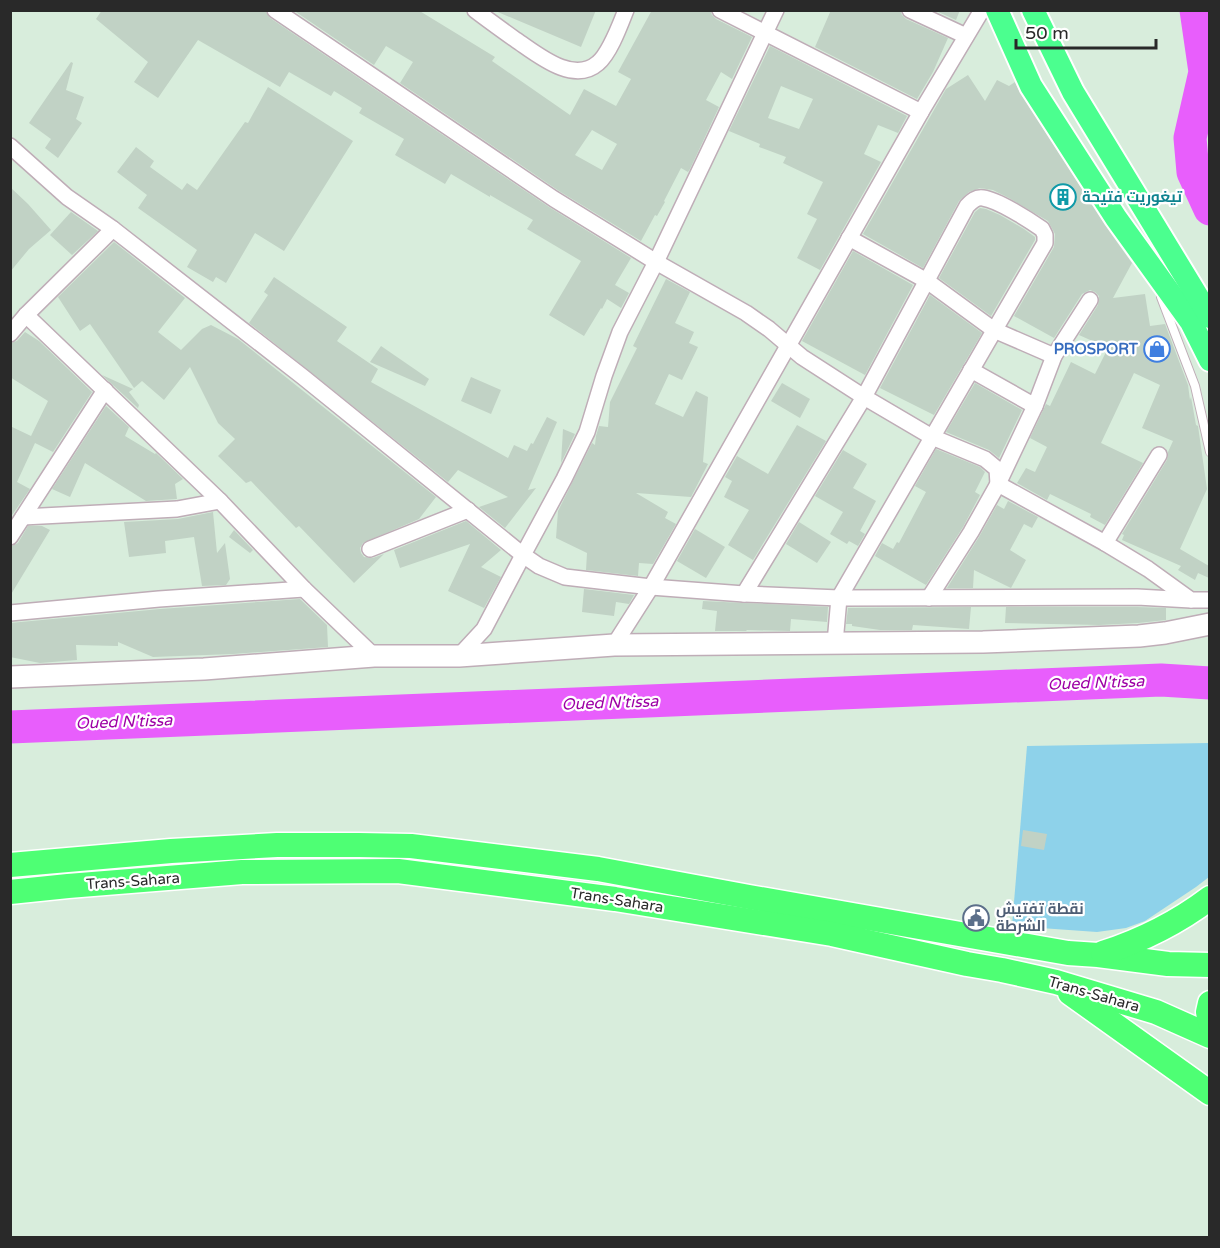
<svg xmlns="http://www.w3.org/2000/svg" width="1220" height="1248" font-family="'Varela Round',Cairo,sans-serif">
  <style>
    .green { fill: #8ed2ea }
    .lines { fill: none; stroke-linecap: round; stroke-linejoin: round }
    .river { stroke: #e85efc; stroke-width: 33 }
    .building { fill: #c1d2c5; fill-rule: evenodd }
    .service-casing { stroke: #bfadb7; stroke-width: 10 }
    .minor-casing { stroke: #bfadb7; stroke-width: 18 }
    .secondary-casing { stroke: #bfadb7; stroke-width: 24 }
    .primary-casing { stroke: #fff; stroke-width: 26 }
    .trunk-casing { stroke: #fff; stroke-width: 27 }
    .service { stroke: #fff; stroke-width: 8 }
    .minor { stroke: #fff; stroke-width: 15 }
    .secondary { stroke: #fff; stroke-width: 21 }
    .primary { stroke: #4bff8f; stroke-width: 22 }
    .trunk { stroke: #4eff74; stroke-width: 24 }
    .labels { text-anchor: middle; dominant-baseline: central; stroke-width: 4.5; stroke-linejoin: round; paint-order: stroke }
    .culture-label { font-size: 15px; font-weight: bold; fill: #0d838f; stroke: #fff; text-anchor: start }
    .shop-label { font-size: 15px; font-weight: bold; fill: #366cbe; stroke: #fff; text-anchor: end }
    .street-label { font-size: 15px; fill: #292929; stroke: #fff }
    .service-label { font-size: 15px; font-weight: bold; fill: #4e5e75; stroke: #fff; text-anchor: start }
    .water-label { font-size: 16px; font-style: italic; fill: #9d00a5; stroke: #fff }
  </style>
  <rect width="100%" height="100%" fill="#d8eddc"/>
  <!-- green -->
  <path class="green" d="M1209 743V877L1196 887 1145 921 1126 928 1097 932 1012 926 1027 746Z"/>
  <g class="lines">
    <!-- river -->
    <g class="river">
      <path d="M1196 10 1205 72 1190 138 1193 172 1210 209"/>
      <path d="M10 727 1161 680 1210 683"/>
    </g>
  </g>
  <!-- building -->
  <g class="building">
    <path d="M102 10H265L270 18 549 207 631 258 615 285 629 293 621 308 607 299 602 309 601 308 584 336 549 315 581 261 527 229 533 220 490 195V197L451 174 445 184 395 155 404 139 359 113 362 108 334 91 331 96 289 72 280 87 198 40 158 98 134 82 148 62 96 19Z"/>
    <path d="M293 10H418L495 57 492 61 570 115 584 89 616 106 631 79 618 72 652 10H710L712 15 716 19 752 37 732 79 721 72 706 100 719 107 690 169 688 172 681 168 664 201 665 202 657 216 655 215 641 241 559 191 400 83 413 62 386 46 374 65ZM592 130 617 144 602 170 575 155Z"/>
    <path d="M493 10H596L581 47Z"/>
    <path d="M831 10H900L902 15 906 19 948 38 933 72 917 99 815 47Z"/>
    <path d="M934 10H960L956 20Z"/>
    <path d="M770 46 907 116 898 133 878 125 864 154 881 162 820 270 797 258 817 219 807 214 823 182 783 163 786 157 759 147 760 144 729 131ZM781 86 813 99 799 129 768 118Z"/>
    <path d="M71 62 73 63 66 90 84 97 76 119 82 123 58 158 45 148 51 139 29 123Z"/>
    <path d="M968 75 985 101 997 80 1009 86 1015 82 1020 93 1105 225 1132 263 1113 298 1145 294 1150 326 1165 324 1188 385 1190 400 1191 397 1196 425 1198 426 1207 489 1180 549 1209 566V578L1198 573 1195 580 1178 570 1181 566 1122 540 1124 535 1122 534 1167 460 1168 452 1173 441 1142 428 1160 385 1134 373 1101 443 1143 463 1105 525 1090 517 1091 514 1050 494 1047 500 1017 483 1026 468 1035 472 1047 447 1030 438 1046 404 1050 406 1071 362 1095 374 1108 348 1079 335 1098 305 1099 296 1095 292 1090 290 1082 294 1054 338 1014 316 1054 247 1055 234 1048 221 1009 198 993 190 980 188 969 192 959 201 923 268 863 234 946 89Z"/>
    <path d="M268 87 353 141 284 251 255 233 226 283 216 277 213 282 187 267 197 250 138 208 147 195 117 172 136 147 154 161 150 167 182 190 187 183 197 190 245 122 248 123Z"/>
    <path d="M10 187 28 204 51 230 29 249 10 272Z"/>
    <path d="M980 208 986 209 1000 215 1024 229 1035 237V240L991 316 939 278 975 212Z"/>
    <path d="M71 212 98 231 72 255 50 235Z"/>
    <path d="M114 242 185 298 158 332 181 350 202 329 211 325 238 339 436 497 419 519 363 543 360 548 361 553 364 557 373 558 384 554 354 583 299 526 296 528 251 481 246 483 218 456 235 439 218 423 190 367 164 400 142 381 134 388 90 324 80 331 58 297Z"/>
    <path d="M853 251 913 285 865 375 802 341Z"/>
    <path d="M274 277 347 327 337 341 378 369 371 382 508 458 514 445 527 451 531 443 533 444 547 417 557 422 528 490 536 488 505 528 479 507 508 497 458 470 448 482 249 323 268 295 264 292Z"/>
    <path d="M666 279 690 292 675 323 694 332 689 343 698 347 682 380 669 374 655 404 683 417 696 391 708 397 703 462 708 464 691 497 636 493 668 512 665 518 676 524 653 564 639 563 638 576 586 570 587 553 556 538 558 511 592 443 595 445 596 436 599 426 608 427 610 402 637 348 633 346Z"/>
    <path d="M930 295 982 333 934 415 880 388Z"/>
    <path d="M25 332 39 341 92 392 53 452 35 443 17 482 30 489 10 518V426L31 436 48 401 10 377V343L17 341Z"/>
    <path d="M381 346 429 379 425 386 370 362Z"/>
    <path d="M102 375 133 389 129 392 139 405 138 408Z"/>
    <path d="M471 377 501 390 491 414 461 401Z"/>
    <path d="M782 383 810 399 800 418 771 401Z"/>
    <path d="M975 383 1022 410 999 458 989 450 946 432Z"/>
    <path d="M106 406 129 427 125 436 155 454 156 453 183 479 175 484 177 499 146 501 85 463 70 497 52 489Z"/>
    <path d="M797 425 826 441 753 560 728 545 749 510 724 497 732 481 725 477 737 456 768 474Z"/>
    <path d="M563 429 575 434 561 463Z"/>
    <path d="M936 449 980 467 985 472 975 492 980 495 963 527 926 585 875 556 882 543 893 549 897 542 899 543 926 492 915 486Z"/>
    <path d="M843 450 867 464 853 488 876 501 860 531 865 534 858 546 849 541 847 544 830 534 843 512 815 496Z"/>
    <path d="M1008 501 1038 517 1032 528 1024 524 1010 550 1026 560 1011 588 974 570 973 588H947L979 537 997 505 1004 509Z"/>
    <path d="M213 512 217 553 225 543 230 579 226 585 202 586 194 537 165 541 166 553 129 557 124 522 178 519Z"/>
    <path d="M466 521 501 550 481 567 501 577 484 608 448 591 470 544 400 568 394 550Z"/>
    <path d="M799 522 831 542 817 563 786 544Z"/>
    <path d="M28 526H42L50 530 10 596V547L18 543Z"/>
    <path d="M695 529 725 547 706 578 677 561Z"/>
    <path d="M234 530 253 550 250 553 229 537Z"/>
    <path d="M584 589 634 595 629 604 616 602 614 616 582 612Z"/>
    <path d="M300 599 327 625 328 647 233 654 153 657 118 642V646L76 645 77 660 40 663 10 657V623L160 609Z"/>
    <path d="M703 601 828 607 827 622 791 619 790 631 747 630 746 631H715L717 611 702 609Z"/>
    <path d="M971 607 969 629 913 625 912 630H880L852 626V624H846L848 608Z"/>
    <path d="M1006 607H1137L1166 608V620L1138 623 1099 625 1005 623Z"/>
    <path d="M1023 830 1047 834 1044 850 1021 846Z"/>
  </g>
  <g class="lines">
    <!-- service casing -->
    <g class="service-casing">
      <path id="service" d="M1161 297 1195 386 1210 452"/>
    </g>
    <!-- minor casing -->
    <g class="minor-casing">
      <g id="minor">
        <path d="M275 10 554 199 656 262 746 313 769 329 802 357 864 397 932 437 985 459 997 469 998 484 1105 543 1148 569 1191 600H1210"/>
        <path d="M475 10C488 20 502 30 516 40 537 54 573 85 598 63 610 53 620 25 626 10"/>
        <path d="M720 10 921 112"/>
        <path d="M776 10 656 262 620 332 604 376 587 432 564 479 523 555 539 566 565 577 651 587 744 594 839 598 1137 597 1191 600"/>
        <path d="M910 10 966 36"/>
        <path d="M10 146 67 197 113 229 303 377 523 555 484 629 459 656"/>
        <path d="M849 238 927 281 994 330 1054 356"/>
        <path d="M26 315 220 501 304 589 374 656"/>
        <path d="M10 334 26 315 113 229"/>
        <path d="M971 370 1035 406"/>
        <path d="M23 517 177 509 220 501"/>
        <path d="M10 537 105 390"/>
        <path d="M1105 543 1159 455"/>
        <path d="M370 549 468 510"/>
        <path d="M744 594 864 397 967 206C972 201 976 197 983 198 998 200 1029 220 1042 229L1045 235V243L839 598 835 643"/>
        <path d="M929 598 971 532 998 484 1035 406 1054 356 1090 300"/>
        <path d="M10 613 159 599 304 589"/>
        <path d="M614 645 651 587 921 112 982 10"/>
      </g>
    </g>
    <!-- secondary casing -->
    <g class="secondary-casing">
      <path id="secondary" d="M10 677 204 669 374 656H459L614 645 983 642 1139 636 1165 633 1210 624"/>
    </g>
    <!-- primary casing -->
    <g class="primary-casing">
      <g id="primary">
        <path d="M997 10 1031 86 1116 218 1191 322 1210 360"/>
        <path d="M1033 10 1073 92 1210 317"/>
      </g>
    </g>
    <!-- trunk casing -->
    <g class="trunk-casing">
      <g id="trunk">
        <path d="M10 865 171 851 277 845H359L411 846 598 869 749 897 1068 953 1098 955 1168 964 1210 965"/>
        <path d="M10 892 68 886 242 872 398 871 615 899 832 934 967 964 1002 970 1056 982 1156 1012 1210 1036"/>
        <path d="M1103 953C1143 940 1177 923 1210 898"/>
        <path d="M1070 993 1210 1093"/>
        <path d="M1210 1003 1208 1012 1210 1022"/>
      </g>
    </g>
    <!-- service -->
    <use href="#service" class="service"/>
    <!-- minor -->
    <use href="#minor" class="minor"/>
    <!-- secondary -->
    <use href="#secondary" class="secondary"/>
    <!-- primary -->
    <use href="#primary" class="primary"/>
    <!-- trunk -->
    <use href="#trunk" class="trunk"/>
  </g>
  <!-- icons -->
  <defs>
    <g id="building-ring" transform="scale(1.35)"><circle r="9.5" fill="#fff" stroke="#0f9aa8" stroke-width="1.5"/><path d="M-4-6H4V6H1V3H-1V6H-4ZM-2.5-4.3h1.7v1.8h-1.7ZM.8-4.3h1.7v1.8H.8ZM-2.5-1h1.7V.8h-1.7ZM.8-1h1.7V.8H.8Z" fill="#0f9aa8"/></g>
    <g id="shop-ring" transform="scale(1.35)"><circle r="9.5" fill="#fff" stroke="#3f7fe0" stroke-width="1.5"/><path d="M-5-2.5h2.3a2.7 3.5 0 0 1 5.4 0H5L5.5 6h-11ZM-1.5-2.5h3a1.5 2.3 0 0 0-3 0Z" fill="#3f7fe0"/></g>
    <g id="civic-ring" transform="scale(1.35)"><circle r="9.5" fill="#fff" stroke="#5c6f8a" stroke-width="1.5"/><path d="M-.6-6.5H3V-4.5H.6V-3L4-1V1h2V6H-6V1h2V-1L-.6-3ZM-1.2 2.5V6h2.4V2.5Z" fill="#5c6f8a"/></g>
  </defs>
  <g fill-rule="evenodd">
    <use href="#building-ring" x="1063" y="197"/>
    <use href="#shop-ring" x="1157" y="349"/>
    <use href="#civic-ring" x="976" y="918"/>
  </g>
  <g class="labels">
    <!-- culture labels -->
    <g class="culture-label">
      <text x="1082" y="197">تيغوريت فتيحة</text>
    </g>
    <!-- shop labels -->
    <g class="shop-label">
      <text x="1138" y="349">PROSPORT</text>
    </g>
    <!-- street labels -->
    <g class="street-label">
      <text transform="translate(133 881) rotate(-4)">Trans-Sahara</text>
      <text transform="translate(617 900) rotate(9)">Trans-Sahara</text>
      <text transform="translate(1094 994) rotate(16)">Trans-Sahara</text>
    </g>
    <!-- service labels -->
    <g class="service-label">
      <text x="996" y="909">نقطة تفتيش<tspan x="996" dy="17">الشرطة</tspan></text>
    </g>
    <!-- water labels -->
    <g class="water-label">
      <text transform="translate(1096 683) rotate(-2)">Oued N'tissa</text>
      <text transform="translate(610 703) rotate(-2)">Oued N'tissa</text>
      <text transform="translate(124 722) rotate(-2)">Oued N'tissa</text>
    </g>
  </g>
  <!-- border -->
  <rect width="1220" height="1248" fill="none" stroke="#292929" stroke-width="24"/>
  <!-- scale -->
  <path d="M1016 39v9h140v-9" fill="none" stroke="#292929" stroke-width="3"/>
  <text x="1025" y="39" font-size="18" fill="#292929" stroke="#ffffff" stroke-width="4.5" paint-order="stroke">50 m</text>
</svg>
